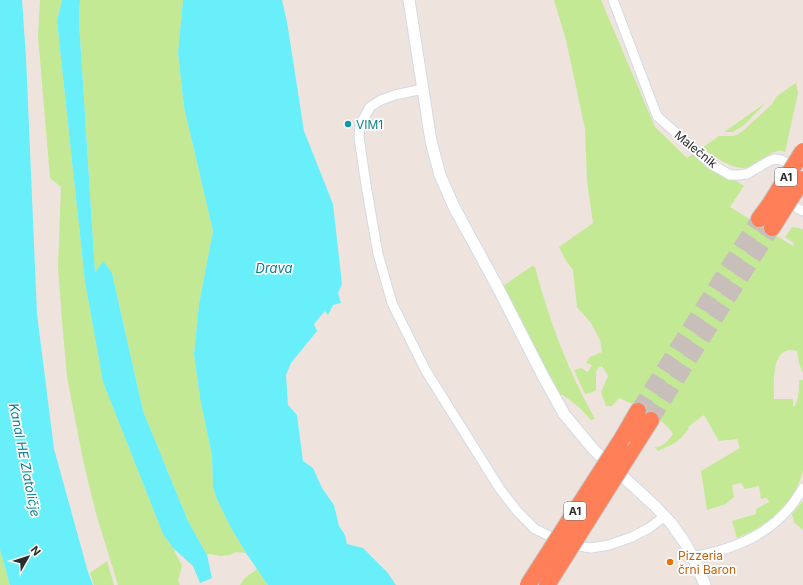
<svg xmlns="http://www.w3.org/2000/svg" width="803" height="585" font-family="Inter,sans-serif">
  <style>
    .green { fill: #c3e995 }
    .water { fill: #68eff9 }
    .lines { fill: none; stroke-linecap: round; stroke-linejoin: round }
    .motorway-tunnel { stroke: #c8bfba; stroke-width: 16; stroke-dasharray: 16 8; stroke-linecap: butt }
    .minor-casing { stroke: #d2dae6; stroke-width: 11 }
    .tertiary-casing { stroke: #d2dae6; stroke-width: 13 }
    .motorway-casing { stroke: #c4c4c4; stroke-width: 18 }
    .minor { stroke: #fff; stroke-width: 9 }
    .tertiary { stroke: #fff; stroke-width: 11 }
    .motorway { stroke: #ff7f58; stroke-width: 16 }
    .motorway-bridge-casing { stroke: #c4c4c4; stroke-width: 18; stroke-linecap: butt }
    .motorway-bridge { stroke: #ff7f58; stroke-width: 16 }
    .culture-dot { fill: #0f9aa8; stroke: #fff; stroke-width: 1.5 }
    .food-dot { fill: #e8710a; stroke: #fff; stroke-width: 1.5 }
    .labels { text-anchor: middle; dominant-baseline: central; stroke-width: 3.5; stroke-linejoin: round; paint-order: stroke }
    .shield { fill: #fff; stroke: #6b6b6b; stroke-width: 1 }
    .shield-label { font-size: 11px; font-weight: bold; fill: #2c2c2c }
    .culture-label { font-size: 12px; fill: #0d838f; stroke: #fff; text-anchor: start }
    .street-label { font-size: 12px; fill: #2c2c2c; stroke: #fff }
    .food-label { font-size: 12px; fill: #c56008; stroke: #fff; text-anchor: start }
    .water-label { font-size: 13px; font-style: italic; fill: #047e93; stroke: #fff }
  </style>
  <rect width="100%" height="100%" fill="#efe4dd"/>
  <!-- green -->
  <g class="green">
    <path d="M40 0H62L57 21 85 282 103 382 163 534 173 548 182 566 178 581 180 585H118L95 510 83 460 67 377 62 321 58 266 61 187 50 178 38 36Z"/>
    <path d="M80 0H183L178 53 184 107 213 231 199 304 194 354 200 398 212 456 213 487 216 497 231 528 246 553 237 552 229 555 221 556 210 554 207 555 188 521 143 411 112 273H95L79 21Z"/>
    <path d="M554 0H601L655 127 687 158 694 153 744 186 730 207 793 246 794 243 785 237 792 227 803 229V373L799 363 797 351C795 351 793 350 791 350 771 350 774 386 774 399H793V406L794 407C799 400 799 388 799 380H803V471C801 478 799 483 796 489 783 513 762 528 737 538L732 521 756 514V509L769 502 767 498 761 499 759 486 745 489 741 483 732 485 734 497 726 504 707 510 701 471 740 448 737 439 719 441 704 415 689 426 688 430 682 437 675 443 658 451 655 447C663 447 668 441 673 434 665 419 634 404 619 398L612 406H606L601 392 608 376 602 366 598 368 596 372V390L593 392 585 394 574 370 581 368 588 372 592 365 586 363 590 357 602 352 600 340 591 323 577 307 573 270 566 261 559 247 593 223 587 181 585 129 566 40Z"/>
    <path d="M797 82 796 84 798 93 785 152C773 145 757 168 744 168 729 168 714 156 702 148L719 136H732L737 135 745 129 772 104 777 96Z"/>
    <path d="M767 102 744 125 733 132H724Z"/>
    <path d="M532 266 535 267C549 320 568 371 595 419L591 420 580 408 563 395H560L556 390 503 286Z"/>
    <path d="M802 502H803V530L794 522 792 514Z"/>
    <path d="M0 550 10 585H0Z"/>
    <path d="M107 561 114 585H94L90 573Z"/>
    <path d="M257 569 268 585H240L245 578Z"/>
  </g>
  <!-- water -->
  <g class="water">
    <path d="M0 0H22L26 57 37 314 54 449 88 572 93 585H10L0 550Z"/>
    <path d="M62 0H80L79 21 95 273 103 261 112 273 143 411 188 521 207 555 212 578 200 583 193 566 173 548 163 534 103 382 85 282 57 21Z"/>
    <path d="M183 0H282L287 22 304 131 333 204 342 284 338 293 341 303 333 305 328 315 325 311 314 324 317 331 291 363 286 375 288 405 297 415 303 461 313 468 322 488 334 505 339 526 345 535 347 544 363 548 387 572 396 585H268L246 553 231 528 216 497 213 487 212 456 200 398 194 354 199 304 213 231 184 107 178 53Z"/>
  </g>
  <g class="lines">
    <!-- motorway-tunnel -->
    <g class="motorway-tunnel">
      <path d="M638 411 759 219"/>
      <path d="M651 420 772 228"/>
    </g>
    <!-- minor casing -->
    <g class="minor-casing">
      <g id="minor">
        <path d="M613 0 657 116 711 164 730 175H739L747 174 769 161 775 159 781 160 796 167"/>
        <path d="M423 89 395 95 381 100 370 107 360 125 359 137 366 185 378 254 392 303 426 371 500 489 517 511 535 529 566 544 591 548 609 545 632 537 649 528 661 519 664 515"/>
        <path d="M790 197C790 205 797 208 803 211"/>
        <path d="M693 557C740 548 779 531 803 488"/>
      </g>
    </g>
    <!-- tertiary casing -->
    <g class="tertiary-casing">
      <path id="tertiary" d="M409 0 431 141 440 175 454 207 496 284 543 376 564 414 594 450 655 506 671 523 685 543 693 557 705 585"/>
    </g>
    <!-- motorway casing -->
    <g class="motorway-casing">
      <g id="motorway">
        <path d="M759 219 770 204"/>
        <path d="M772 228 782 212"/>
        <path d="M623 437 638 411"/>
        <path d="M630 453 651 420"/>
      </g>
    </g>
    <!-- minor -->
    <use href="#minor" class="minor"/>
    <!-- tertiary -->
    <use href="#tertiary" class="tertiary"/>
    <!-- motorway -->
    <use href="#motorway" class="motorway"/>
    <!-- motorway-bridge casing -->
    <g class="motorway-bridge-casing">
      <g id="motorway-bridge">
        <path d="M770 204 803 151"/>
        <path d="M782 212 803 179"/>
        <path d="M528 585 623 437"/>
        <path d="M547 585 630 453"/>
      </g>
    </g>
    <!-- motorway-bridge -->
    <use href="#motorway-bridge" class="motorway-bridge"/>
  </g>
  <!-- markers -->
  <circle class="culture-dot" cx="348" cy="124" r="4"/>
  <circle class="food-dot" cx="670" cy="562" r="4"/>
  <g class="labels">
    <!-- shield labels -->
    <g class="shield">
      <rect x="775" y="168" width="22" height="18" rx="3"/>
      <rect x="564" y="502" width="22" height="18" rx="3"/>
    </g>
    <g class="shield-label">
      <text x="786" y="177">A1</text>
      <text x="575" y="511">A1</text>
    </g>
    <!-- culture labels -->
    <g class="culture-label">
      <text x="356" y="124">VIM1</text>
    </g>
    <!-- street labels -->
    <g class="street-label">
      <text transform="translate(696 149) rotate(39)">Malečnik</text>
    </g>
    <!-- food labels -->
    <g class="food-label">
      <text x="678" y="555">Pizzeria<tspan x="678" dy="14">črni Baron</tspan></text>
    </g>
    <!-- water labels -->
    <g class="water-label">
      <text x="274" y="268">Drava</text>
      <text transform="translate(25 460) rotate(79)">Kanal HE Zlatoličje</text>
    </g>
  </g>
  <!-- north arrow -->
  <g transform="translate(28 557) rotate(51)" stroke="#ffffff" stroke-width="3" paint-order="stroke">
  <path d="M0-3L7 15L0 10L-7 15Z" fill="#2c2c2c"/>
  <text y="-6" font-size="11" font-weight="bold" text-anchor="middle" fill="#2c2c2c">N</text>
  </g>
</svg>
